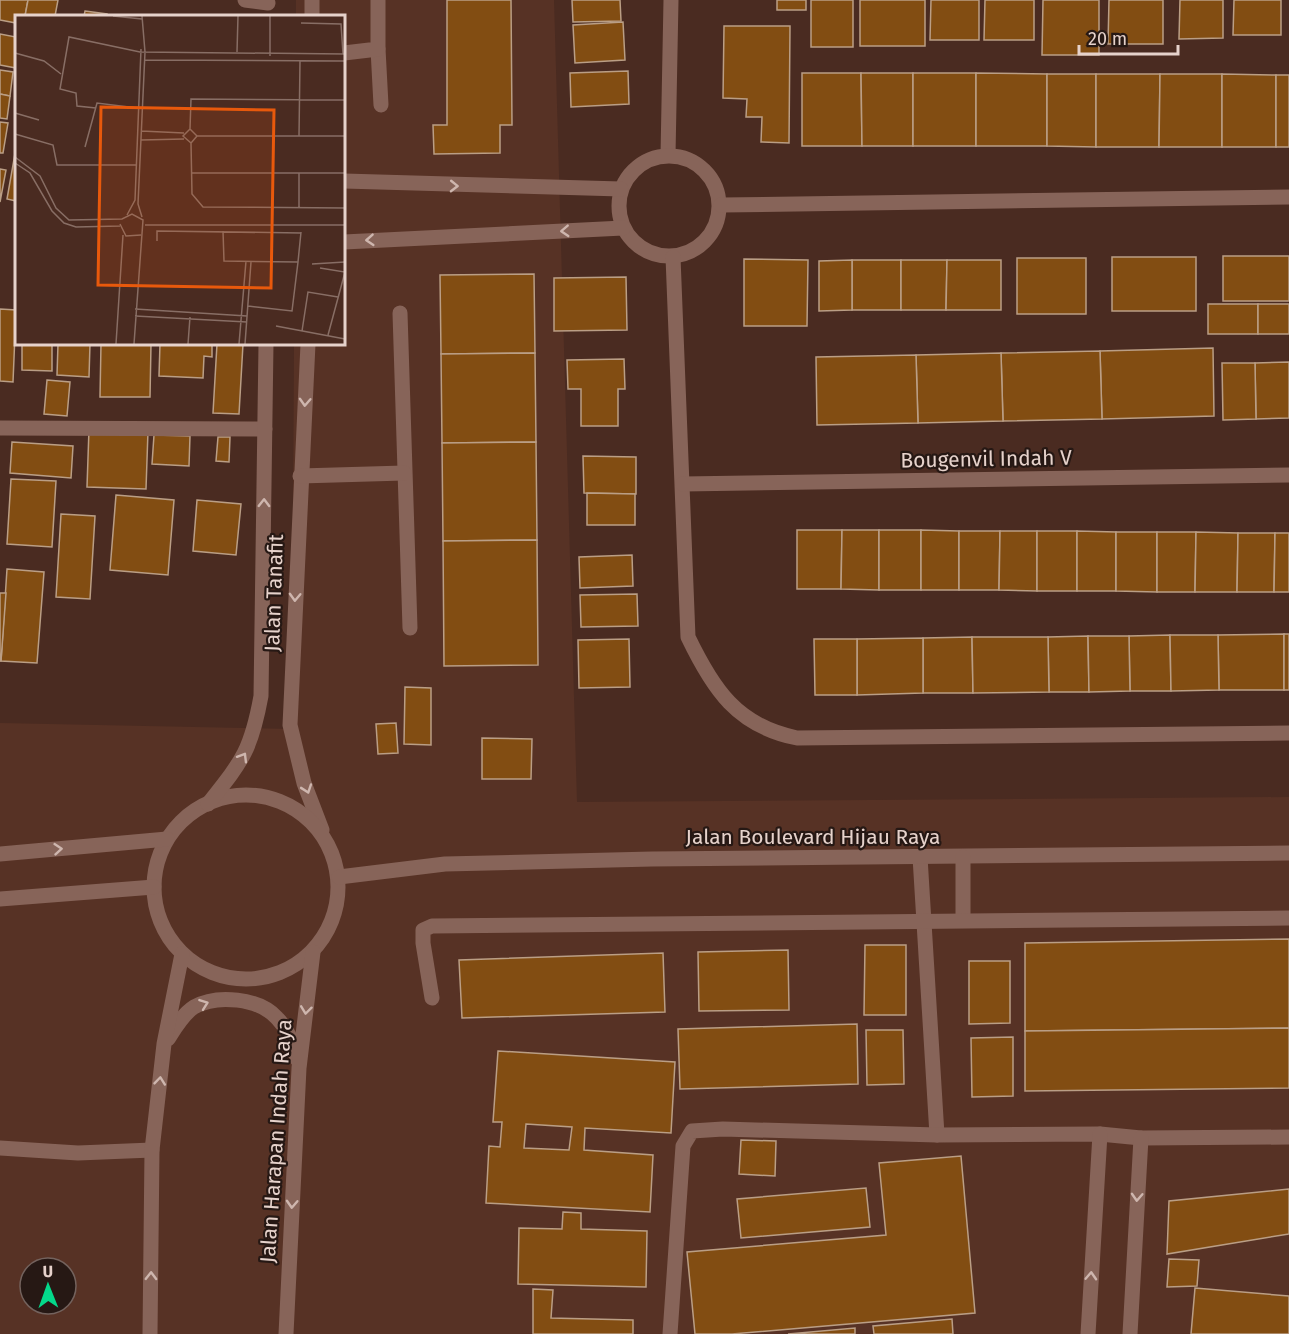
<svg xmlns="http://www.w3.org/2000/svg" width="1289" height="1334" font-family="'Fira Sans',sans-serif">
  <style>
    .built { fill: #573225; fill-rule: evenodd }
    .building { fill: #824d12; stroke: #ba9e85; stroke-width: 1.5; fill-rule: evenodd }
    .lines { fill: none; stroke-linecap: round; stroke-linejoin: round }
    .minor { stroke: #876459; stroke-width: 15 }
    .oneway { stroke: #ceb6ae }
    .labels { text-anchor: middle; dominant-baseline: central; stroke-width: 4.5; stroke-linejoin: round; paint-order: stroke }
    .street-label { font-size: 21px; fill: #e6d2cb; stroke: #261814 }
    .inset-road { fill: none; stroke: #886e65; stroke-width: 1.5 }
    .view { fill: #e8590c; fill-opacity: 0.15; stroke: #e8590c; stroke-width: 3 }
    .inset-edge { fill: none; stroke: #e6d2cb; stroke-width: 3 }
  </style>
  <rect width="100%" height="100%" fill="#4a2b21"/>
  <!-- built -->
  <path class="built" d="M296 0H554L577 802 1289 797V1334H0V723L292 729 294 344H344V16H296ZM30 1268H66V1304H30Z"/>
  <!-- building -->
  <g class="building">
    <path d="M0 0H28L25 16H16V23L0 20Z"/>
    <path d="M28 0H58L55 16H25Z"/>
    <path d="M447 0H511L512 125H500V153L434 154 433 125H447Z"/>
    <path d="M572 0H620L621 21 573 22Z"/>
    <rect x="777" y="0" width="29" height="10"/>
    <rect x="811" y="0" width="42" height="47"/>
    <rect x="860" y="0" width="65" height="46"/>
    <path d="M931 0H979V40H930Z"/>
    <path d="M985 0H1034V40H984Z"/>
    <path d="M1043 0H1099V55H1042Z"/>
    <path d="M1109 0H1163V44H1108Z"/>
    <path d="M1180 0H1223V38L1179 39Z"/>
    <path d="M1234 0H1281V35H1233Z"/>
    <path d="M85 11 107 14V16H84Z"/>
    <path d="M623 22 625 60 575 63 573 25Z"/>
    <path d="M724 26H790L789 143 761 142 762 117H746L747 99 723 98Z"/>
    <path d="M0 34 16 37V68L0 65Z"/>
    <path d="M0 70 13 72 10 96 0 94Z"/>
    <path d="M628 71 629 104 571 107 570 73Z"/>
    <path d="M802 73H861L862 146H802Z"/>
    <path d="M861 73H913V146H862Z"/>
    <rect x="913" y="73" width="63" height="73"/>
    <path d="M976 73 1047 74V146H976Z"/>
    <path d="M1047 74H1096V147L1047 146Z"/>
    <path d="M1096 74H1160L1159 147H1096Z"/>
    <path d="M1160 74H1222V147H1159Z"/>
    <path d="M1222 74 1276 75V147H1222Z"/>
    <rect x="1276" y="75" width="13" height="72"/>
    <path d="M0 94 10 96 7 119 0 118Z"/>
    <path d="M0 122 8 123 3 153H0Z"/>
    <path d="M16 148V201L7 199Z"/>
    <path d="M0 169 6 170 0 202Z"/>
    <rect x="1223" y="256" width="66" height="45"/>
    <rect x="1112" y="257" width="84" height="54"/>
    <rect x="1017" y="258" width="69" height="56"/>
    <path d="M744 259 808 260 807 326H744Z"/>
    <rect x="852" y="260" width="49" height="50"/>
    <path d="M852 260V310L819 311V261Z"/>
    <path d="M901 260H947L946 310H901Z"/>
    <path d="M947 260H1001V310H946Z"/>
    <path d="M534 274 535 353 441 354 440 275Z"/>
    <path d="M626 277 627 330 554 331V278Z"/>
    <rect x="1208" y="304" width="50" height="30"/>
    <rect x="1258" y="304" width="31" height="30"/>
    <path d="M0 309 16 310 13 382 0 381Z"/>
    <path d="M22 344H52V371L22 370Z"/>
    <path d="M58 344H90L89 377 57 375Z"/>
    <path d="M101 344H151L150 397H100Z"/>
    <path d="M160 344H212V357L204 356 203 378 159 376Z"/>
    <path d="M217 344H243L239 414 213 413Z"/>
    <path d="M1213 348 1214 416 1102 419 1100 351Z"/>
    <path d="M1100 351 1102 419 1003 421 1001 353Z"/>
    <path d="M535 353 536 442 442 443 441 354Z"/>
    <path d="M1001 353 1003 421 918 423 916 355Z"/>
    <path d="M916 355 918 423 817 425 816 357Z"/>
    <path d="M624 359 625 389H618V426H581V389H568L567 360Z"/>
    <path d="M1289 362V418L1256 419 1255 363Z"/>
    <path d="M1222 363H1255L1256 419 1223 420Z"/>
    <path d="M47 380 70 382 67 416 44 414Z"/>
    <path d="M89 429 148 431 146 489 87 487Z"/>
    <path d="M154 435 190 436 189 466 152 464Z"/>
    <path d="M218 437H230L229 462 216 461Z"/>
    <path d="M12 442 73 446 71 478 10 473Z"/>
    <path d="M536 442 537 540 443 541 442 443Z"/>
    <path d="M583 456 636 457V494L584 493Z"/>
    <path d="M11 479 56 481 52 547 7 544Z"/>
    <path d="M587 493 635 494V525H587Z"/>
    <path d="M116 495 174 500 168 575 110 570Z"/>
    <path d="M197 500 241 504 236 555 193 551Z"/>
    <path d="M61 514 95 516 90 599 56 597Z"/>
    <path d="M797 530H842L841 589H797Z"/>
    <path d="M842 530H879V590L841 589Z"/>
    <rect x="879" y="530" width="42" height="60"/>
    <path d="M921 530 959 531V590H921Z"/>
    <path d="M959 531H1000L999 590H959Z"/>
    <path d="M1000 531H1037V591L999 590Z"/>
    <rect x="1037" y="531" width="40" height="60"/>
    <path d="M1077 531 1116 532V591H1077Z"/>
    <path d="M1116 532H1157V592L1116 591Z"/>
    <path d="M1157 532H1196L1195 592H1157Z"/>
    <path d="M1196 532 1238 533 1237 592H1195Z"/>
    <path d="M1238 533H1275L1274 592H1237Z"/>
    <path d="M1275 533H1289V592H1274Z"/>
    <path d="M537 540 538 665 444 666 443 541Z"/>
    <path d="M632 555 633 586 580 588 579 557Z"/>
    <path d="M7 569 44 572 37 663 1 661Z"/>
    <path d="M0 593H6L1 661H0Z"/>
    <path d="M637 594 638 626 581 627 580 595Z"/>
    <path d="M1284 634V690H1219L1218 635Z"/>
    <rect x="1284" y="634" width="5" height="56"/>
    <path d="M1170 635 1171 691H1130L1129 636Z"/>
    <path d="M1170 635H1218L1219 690 1171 691Z"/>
    <path d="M1088 636 1089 692H1049L1048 637Z"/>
    <path d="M1088 636H1129L1130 691 1089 692Z"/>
    <path d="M972 637 973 693H923V638Z"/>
    <path d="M972 637H1048L1049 692 973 693Z"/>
    <path d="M923 638V693L857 695V639Z"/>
    <path d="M629 639 630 687 579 688 578 640Z"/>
    <path d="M814 639H857V695H815Z"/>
    <path d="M405 687 431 688V745L404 744Z"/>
    <path d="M396 723 398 753 378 754 376 724Z"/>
    <path d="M482 738 532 739 531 779H482Z"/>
    <path d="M1289 939V1028L1025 1031V943Z"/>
    <path d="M865 945H906V1015H864Z"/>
    <path d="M788 950 789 1010 699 1011 698 952Z"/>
    <path d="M663 953 665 1012 462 1018 459 960Z"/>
    <path d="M969 961H1010V1023L969 1024Z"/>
    <path d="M857 1024 858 1084 680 1089 678 1029Z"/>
    <path d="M1289 1028V1088L1025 1091V1031Z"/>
    <path d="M866 1030H903L904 1084 867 1085Z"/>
    <path d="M1013 1037V1096L972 1097 971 1038Z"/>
    <path d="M498 1051 675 1062 671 1133 585 1128 584 1150 653 1155 650 1212 486 1203 489 1146 500 1147 502 1122H493ZM526 1124 572 1127 569 1150 524 1148Z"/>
    <path d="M741 1140 776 1141 775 1176 739 1174Z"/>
    <path d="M961 1156 975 1313 732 1334H695L687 1252 886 1235 879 1163Z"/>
    <path d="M866 1188 870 1227 741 1238 737 1199Z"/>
    <path d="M1289 1189V1234L1167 1254 1169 1201Z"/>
    <path d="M563 1212 581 1213V1229L647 1231 646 1287 518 1284 519 1228 562 1229Z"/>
    <path d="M1169 1259 1199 1260 1197 1286 1167 1287Z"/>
    <path d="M1195 1288 1289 1296V1334H1191Z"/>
    <path d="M533 1289 553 1290 551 1318 633 1320V1334H533Z"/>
    <path d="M952 1319 953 1334H874L873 1326Z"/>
    <path d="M855 1328V1334H788Z"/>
  </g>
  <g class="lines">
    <!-- minor -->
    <g class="minor">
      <path d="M245 0 268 3"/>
      <path d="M312 16V0"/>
      <path d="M378 49 381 105"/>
      <path d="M344 53 378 49V0"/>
      <path d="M668 155 671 0"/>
      <circle cx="669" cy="206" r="50"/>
      <path d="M344 181 621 189"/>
      <path d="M721 205 1289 197"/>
      <path d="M344 242 623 228"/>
      <path d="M673 257 688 637C713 689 737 726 797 738L1289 733"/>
      <path d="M400 313 410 628"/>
      <path d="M308 344 290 725 304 783 322 830"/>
      <path d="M0 428 265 429"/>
      <path d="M300 476 404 473"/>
      <path d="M683 484 1289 475"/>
      <circle cx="246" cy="887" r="92"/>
      <path d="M208 804C242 761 251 751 261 696L266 344"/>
      <path d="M0 854 167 839"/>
      <path d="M920 857 937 1135"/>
      <path d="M339 877 445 864 652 859 1289 853"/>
      <path d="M0 899 154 887"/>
      <path d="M963 920V857"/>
      <path d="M432 998 423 943V930L432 926 1289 918"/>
      <path d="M168 1039C175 1028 183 1014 194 1007 217 994 259 998 277 1018 289 1030 292 1043 297 1059"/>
      <path d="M0 1148 78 1153 152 1150"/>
      <path d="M150 1334 152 1150 164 1044 182 954"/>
      <path d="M286 1334 299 1068 313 952"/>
      <path d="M670 1334 683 1146 692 1131 723 1129 937 1135 1100 1134 1141 1138 1289 1137"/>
      <path d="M1088 1334 1100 1134"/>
      <path d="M1130 1334 1141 1138"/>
    </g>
  </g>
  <!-- one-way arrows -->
  <defs><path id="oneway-chevron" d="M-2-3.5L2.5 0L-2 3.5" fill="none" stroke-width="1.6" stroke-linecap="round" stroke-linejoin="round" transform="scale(1.5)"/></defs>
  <g class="oneway">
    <use href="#oneway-chevron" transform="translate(454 186) rotate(1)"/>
    <use href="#oneway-chevron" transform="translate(565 231) rotate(177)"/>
    <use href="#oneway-chevron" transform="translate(370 240) rotate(176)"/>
    <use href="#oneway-chevron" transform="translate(305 402) rotate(93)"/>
    <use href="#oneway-chevron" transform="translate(264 503) rotate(-89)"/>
    <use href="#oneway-chevron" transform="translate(295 597) rotate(92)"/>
    <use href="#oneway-chevron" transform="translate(243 757) rotate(-59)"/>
    <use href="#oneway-chevron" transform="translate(307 789) rotate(71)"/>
    <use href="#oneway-chevron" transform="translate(58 849) rotate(-5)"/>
    <use href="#oneway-chevron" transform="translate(204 1004) rotate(-20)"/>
    <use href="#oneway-chevron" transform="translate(306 1010) rotate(97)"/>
    <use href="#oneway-chevron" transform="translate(160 1081) rotate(-84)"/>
    <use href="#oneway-chevron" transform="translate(1137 1197) rotate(93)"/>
    <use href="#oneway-chevron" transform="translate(292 1204) rotate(93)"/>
    <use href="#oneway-chevron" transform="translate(151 1276) rotate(-89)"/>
    <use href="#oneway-chevron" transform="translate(1091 1276) rotate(-87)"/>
  </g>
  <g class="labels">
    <!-- street labels -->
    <g class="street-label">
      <text transform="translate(986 459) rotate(-1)">Bougenvil Indah V</text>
      <text transform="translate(274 593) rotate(-88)">Jalan Tanafit</text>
      <text x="813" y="837">Jalan Boulevard Hijau Raya</text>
      <text transform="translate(276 1141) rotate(-86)">Jalan Harapan Indah Raya</text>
    </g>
  </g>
  <!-- overview -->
  <g transform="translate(15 15)">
    <rect width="330" height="330" fill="#4a2b21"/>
    <path class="inset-road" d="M98 1 127 4M127 1 130 37 123 189 127 202M286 8 326 9 328 39M222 37 223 1M0 38 29 46 46 59M255 41V1M130 45 330 46M81 93 62 91 61 78 45 74 54 22 125 37 330 39M0 98 24 105M175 114 176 84 330 85M126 116 169 118M0 119 38 130 42 150H121M182 121H330M284 121 285 46M126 125 169 124M176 128 168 121 175 114 182 121 176 128 177 179 188 192 330 193M70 132 82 88 122 93M0 142 25 161 41 193 54 205 107 204 117 199 128 205 119 329M0 148 15 158 37 196 49 208 61 212 105 211M176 158H330M284 193V158M112 200 120 185 126 34M105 209 111 221 126 220M130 210H330M208 216 209 246 283 247 286 217M142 226V216L286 218M297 249 330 247M305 253 330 257 313 320M233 291 277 296 283 247M120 294 232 301M120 301 232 307M261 311 330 324M287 316 293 277 323 282M101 329 108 220M173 329 175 302M224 329 231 246M230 329 236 247"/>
    <path class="view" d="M86 92 259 95 256 273 83 270Z"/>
    <rect width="330" height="330" class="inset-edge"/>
  </g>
  <!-- north arrow -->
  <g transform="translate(48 1286) rotate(359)"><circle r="28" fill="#261814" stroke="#73625d" stroke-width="1.5"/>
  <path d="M0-4.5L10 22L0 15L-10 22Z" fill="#04d98b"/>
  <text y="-9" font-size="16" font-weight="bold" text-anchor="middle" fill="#e6d2cb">U</text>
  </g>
  <!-- scale -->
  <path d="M1079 45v9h99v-9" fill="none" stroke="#e6d2cb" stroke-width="3"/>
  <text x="1088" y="45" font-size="18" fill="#e6d2cb" stroke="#261814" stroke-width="4.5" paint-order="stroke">20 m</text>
</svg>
